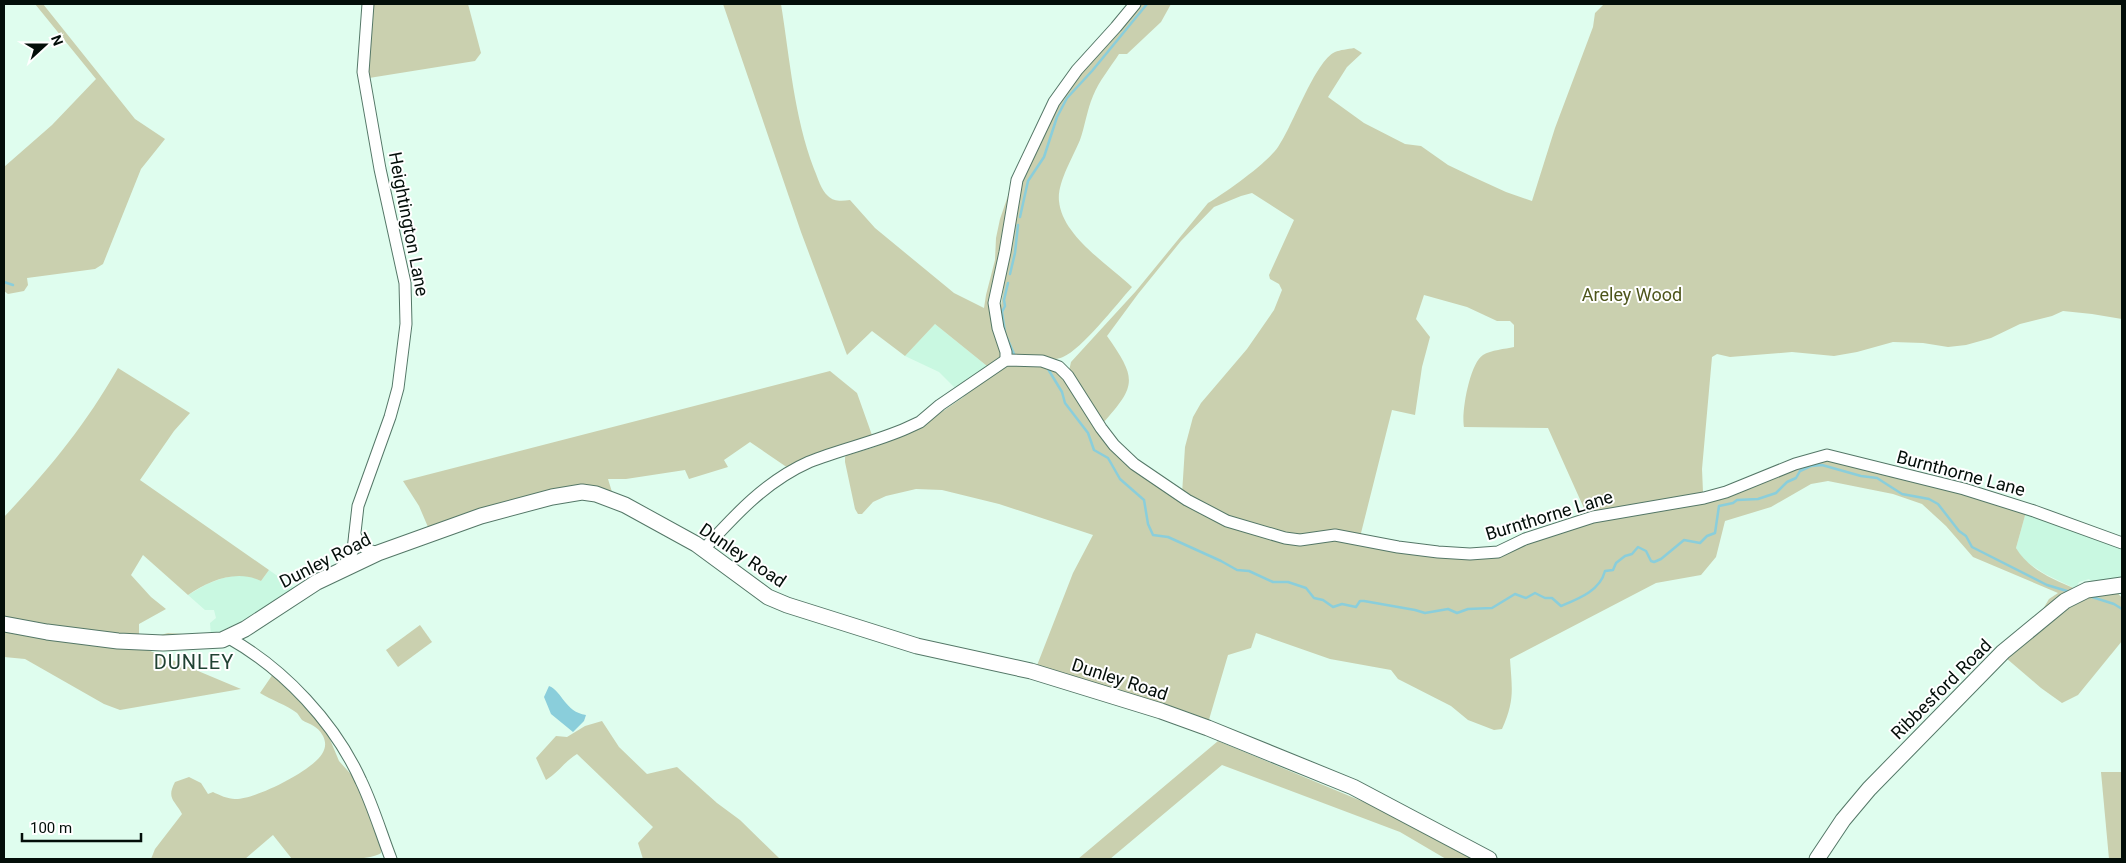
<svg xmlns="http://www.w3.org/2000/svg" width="2126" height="863" font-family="Roboto,sans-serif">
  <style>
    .built { fill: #c9f8e1 }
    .green { fill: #cad0af }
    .water { fill: #8acedb }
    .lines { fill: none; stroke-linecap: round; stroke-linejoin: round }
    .stream { stroke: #8acedb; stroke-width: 2.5 }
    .minor-casing { stroke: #547767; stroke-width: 13 }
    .major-casing { stroke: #547767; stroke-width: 17 }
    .minor { stroke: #fff; stroke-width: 11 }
    .major { stroke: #fff; stroke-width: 15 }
    .labels { text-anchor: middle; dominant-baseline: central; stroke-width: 4; stroke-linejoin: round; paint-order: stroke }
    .street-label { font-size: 18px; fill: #030e09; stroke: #fff }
    .park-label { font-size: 18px; fill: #4d551b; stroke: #fff }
    .quarter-label { font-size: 20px; letter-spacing: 1px; fill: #204233; stroke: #fff }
  </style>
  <rect width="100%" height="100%" fill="#dffdee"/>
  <!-- built -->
  <g class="built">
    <path d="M935 324 987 366 956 389 939 372 905 356Z"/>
    <path d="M2026 512 2122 547V580L2095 584 2089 579 2079 582 2076 589 2045 574 2022 559 2016 548Z"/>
    <path d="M269 570 296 589 264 610 211 636 210 623 216 618 214 610H205L188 595 207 584 223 578 238 575 251 576 261 581Z"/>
  </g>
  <!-- green -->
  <g class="green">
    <path d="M35 4H43L135 119 165 139 141 169 103 264 95 269 27 278 28 285 24 291 8 294 4 291V167L52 125 96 79Z"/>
    <path d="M371 4H468L481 53 475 61 369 78 367 55Z"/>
    <path d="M723 4H781C790 60 794 116 814 169 818 178 821 190 828 196 834 202 842 201 850 200L875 228 954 293 984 308 986 295 995 260 996 238 1000 219 1012 184 999 266V343L1002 359 987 366 935 324 905 356 872 331 847 355 801 232Z"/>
    <path d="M1140 4H1171L1161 22 1127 54H1119C1110 68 1099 81 1093 96 1087 110 1085 126 1080 140 1073 157 1057 183 1059 201 1062 236 1109 265 1132 287 1116 305 1082 349 1063 357 1053 362 1023 357 1013 354L1005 339 1000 312 1020 179 1054 108 1071 83 1116 36Z"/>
    <path d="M1604 4H2122V319L2092 314 2063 311 2052 316 2020 324 1991 338 1966 345 1948 347 1923 343 1893 342 1857 352 1834 356 1792 352 1730 357 1717 354 1712 357 1702 469 1703 492 1587 515 1548 428 1464 427C1461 412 1470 363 1483 355 1491 350 1505 349 1514 347V325L1510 321H1497L1467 307 1424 295 1416 319 1430 337 1422 367 1415 415 1392 410 1360 537 1294 536 1234 520 1182 494 1185 447 1193 417 1201 403 1247 349 1274 310 1282 290 1279 284 1270 279 1269 275 1294 220 1252 193 1241 196 1214 207 1181 241 1138 294 1107 336C1137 379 1137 385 1102 424L1069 371 1071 362 1136 291 1208 203C1226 192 1266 164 1278 147 1293 126 1315 61 1335 52 1340 50 1348 49 1354 48L1362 53 1347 67 1328 97 1364 123 1405 144 1421 146 1448 165 1471 176 1506 192 1532 201 1555 128 1593 27 1595 13Z"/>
    <path d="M1014 363 1043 365 1061 375 1107 442 1230 527 1435 554 1525 544 1593 522 1653 509 1825 458 1968 494 2026 512 2016 548C2028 569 2054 580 2076 589L2043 609 2049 599 2058 593 1973 557 1946 526 1922 504 1893 494 1828 481 1811 484 1771 507 1725 521 1716 557 1701 575 1656 583 1510 659C1512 689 1515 700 1502 729L1494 730 1468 720 1451 706 1398 679 1391 670 1330 659 1256 633 1251 648 1228 655 1208 723 1036 668 1073 573 1093 535 999 504 942 490 916 489 886 496 873 502 862 514H858L855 509 845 462V457L847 455 872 448 917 429 962 398 984 379Z"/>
    <path d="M118 368 190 413 174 431 140 480 269 570 261 581C236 569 209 581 188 595L143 555 131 575 151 597 166 609 139 624V635L157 636 168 633 198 635V637C131 637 70 629 4 619V517C50 468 84 427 118 368Z"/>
    <path d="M830 371 857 393 873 438 788 468 750 442 724 460 728 467 689 479 685 470 626 479H608L612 492 428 527 419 506 403 481Z"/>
    <path d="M2116 591 2122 598V641L2078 695 2062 703 2041 688 2006 658 2044 624 2082 598Z"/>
    <path d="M420 625 432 642 398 667 386 650Z"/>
    <path d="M4 630 148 650 241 689 120 710 104 704 25 659 4 657Z"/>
    <path d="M273 674 315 718 329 737 339 761 357 781 381 849V853C370 862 310 859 292 859L273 835 245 859H151L155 849 182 814C175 800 166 799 175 782L189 777 201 783 208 794 213 792C219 795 228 799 235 799 254 800 312 771 322 754 326 748 326 742 323 736 317 725 310 725 302 720 300 718 299 715 297 713 287 705 271 700 260 693Z"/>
    <path d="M602 721 619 747 647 774 677 767 717 803 740 820 780 859H643L638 843 653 827 577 754C565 761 558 773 546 780L536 758 556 736 567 737 585 726Z"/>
    <path d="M1218 741 1371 805 1476 859H1446L1400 832 1222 765 1110 859H1078Z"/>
    <path d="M2101 772H2122V859H2109Z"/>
  </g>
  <!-- water -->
  <path class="water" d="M549 686C562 691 565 712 586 715L584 721 573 732 551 714 544 697Z"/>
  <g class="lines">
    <!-- stream -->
    <g class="stream">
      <path d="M1020 217 1028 181 1044 157 1057 117 1067 98 1092 71 1147 4"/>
      <path d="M1010 274 1015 253 1018 225"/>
      <path d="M4 282 13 285"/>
      <path d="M1005 333 1002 312 1005 306 1004 300 1008 283"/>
      <path d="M1007 338 1014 354"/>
      <path d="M1048 369 1062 392 1065 403 1088 433 1094 450 1108 458 1120 479 1144 500 1148 524 1153 535 1168 537 1221 561 1237 570 1249 571 1273 582H1288L1306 588 1314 598 1323 600 1333 607 1342 604 1356 607 1360 601H1364L1415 610 1425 613 1448 609 1457 613 1468 609 1492 608 1515 594 1526 598 1535 593 1545 598H1552L1561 606C1578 599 1600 591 1605 571L1613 570 1616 563 1625 556 1632 554 1638 547 1646 551 1651 561 1654 562 1661 559 1684 540 1700 543 1707 536 1715 533 1719 506 1733 503 1737 500 1758 499 1776 493 1787 482 1796 478 1800 471 1811 466 1822 465 1861 476 1877 478 1902 494 1929 499 1938 504 1959 531 1966 536 1972 547 2047 585 2067 591"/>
      <path d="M2092 597 2114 604 2122 609"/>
    </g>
    <!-- minor casing -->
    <g class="minor-casing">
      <g id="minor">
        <path d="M1006 360V352L998 328 994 303 1005 252 1017 180 1054 102 1077 70 1116 27 1135 4"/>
        <path d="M355 535C360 546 366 550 378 553"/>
        <path d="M704 549C735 515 766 481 809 462 841 449 876 442 907 428L920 422 940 405 1006 360 1042 361 1059 367 1068 376 1101 428 1114 445 1134 464 1187 500 1227 521 1285 538 1300 540 1335 535 1398 547 1438 552 1470 554 1498 552 1525 539 1593 517 1704 498 1726 492 1795 464 1827 455 1964 489 2034 511 2122 543"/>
        <path d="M339 570 348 560 353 550 358 506 390 417 398 388 406 324 405 283 380 169 363 72 368 4"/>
        <path d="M229 638C284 669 335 723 361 781 373 806 381 833 391 859"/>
      </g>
    </g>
    <!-- major casing -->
    <g class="major-casing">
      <g id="major">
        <path d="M4 624 47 632 118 641 163 643 222 640 245 629 317 582 378 553 481 516 552 497 582 492 596 494 625 505 696 544 768 597 787 605 917 646 1031 671 1161 711 1208 728 1353 787 1489 859"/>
        <path d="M1817 859 1843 820 1869 789 2003 652 2065 601 2087 590 2122 585"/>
      </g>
    </g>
    <!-- minor -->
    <use href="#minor" class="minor"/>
    <!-- major -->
    <use href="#major" class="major"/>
  </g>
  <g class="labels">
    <!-- street labels -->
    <g class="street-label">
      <text transform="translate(409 224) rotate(79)">Heightington Lane</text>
      <text transform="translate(1961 473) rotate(15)">Burnthorne Lane</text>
      <text transform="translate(1549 515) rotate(-17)">Burnthorne Lane</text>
      <text transform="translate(743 555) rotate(34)">Dunley Road</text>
      <text transform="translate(325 560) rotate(-27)">Dunley Road</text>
      <text transform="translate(1120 679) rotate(18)">Dunley Road</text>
      <text transform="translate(1941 689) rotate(-45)">Ribbesford Road</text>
    </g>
    <!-- park labels -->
    <g class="park-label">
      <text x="1632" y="294">Areley Wood</text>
    </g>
    <!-- quarter labels -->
    <g class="quarter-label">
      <text x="194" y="662">DUNLEY</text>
    </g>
  </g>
  <!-- border -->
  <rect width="2126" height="863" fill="none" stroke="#030e09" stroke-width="10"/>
  <!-- north arrow -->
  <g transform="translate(45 45) rotate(69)" stroke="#ffffff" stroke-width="4" paint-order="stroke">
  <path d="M0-4L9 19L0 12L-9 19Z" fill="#030e09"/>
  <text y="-8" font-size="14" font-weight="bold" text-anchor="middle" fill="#030e09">N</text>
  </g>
  <!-- scale -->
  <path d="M22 833v8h119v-8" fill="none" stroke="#030e09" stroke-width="2.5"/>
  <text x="30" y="833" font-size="15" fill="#030e09" stroke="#ffffff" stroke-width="4" paint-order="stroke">100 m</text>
</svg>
